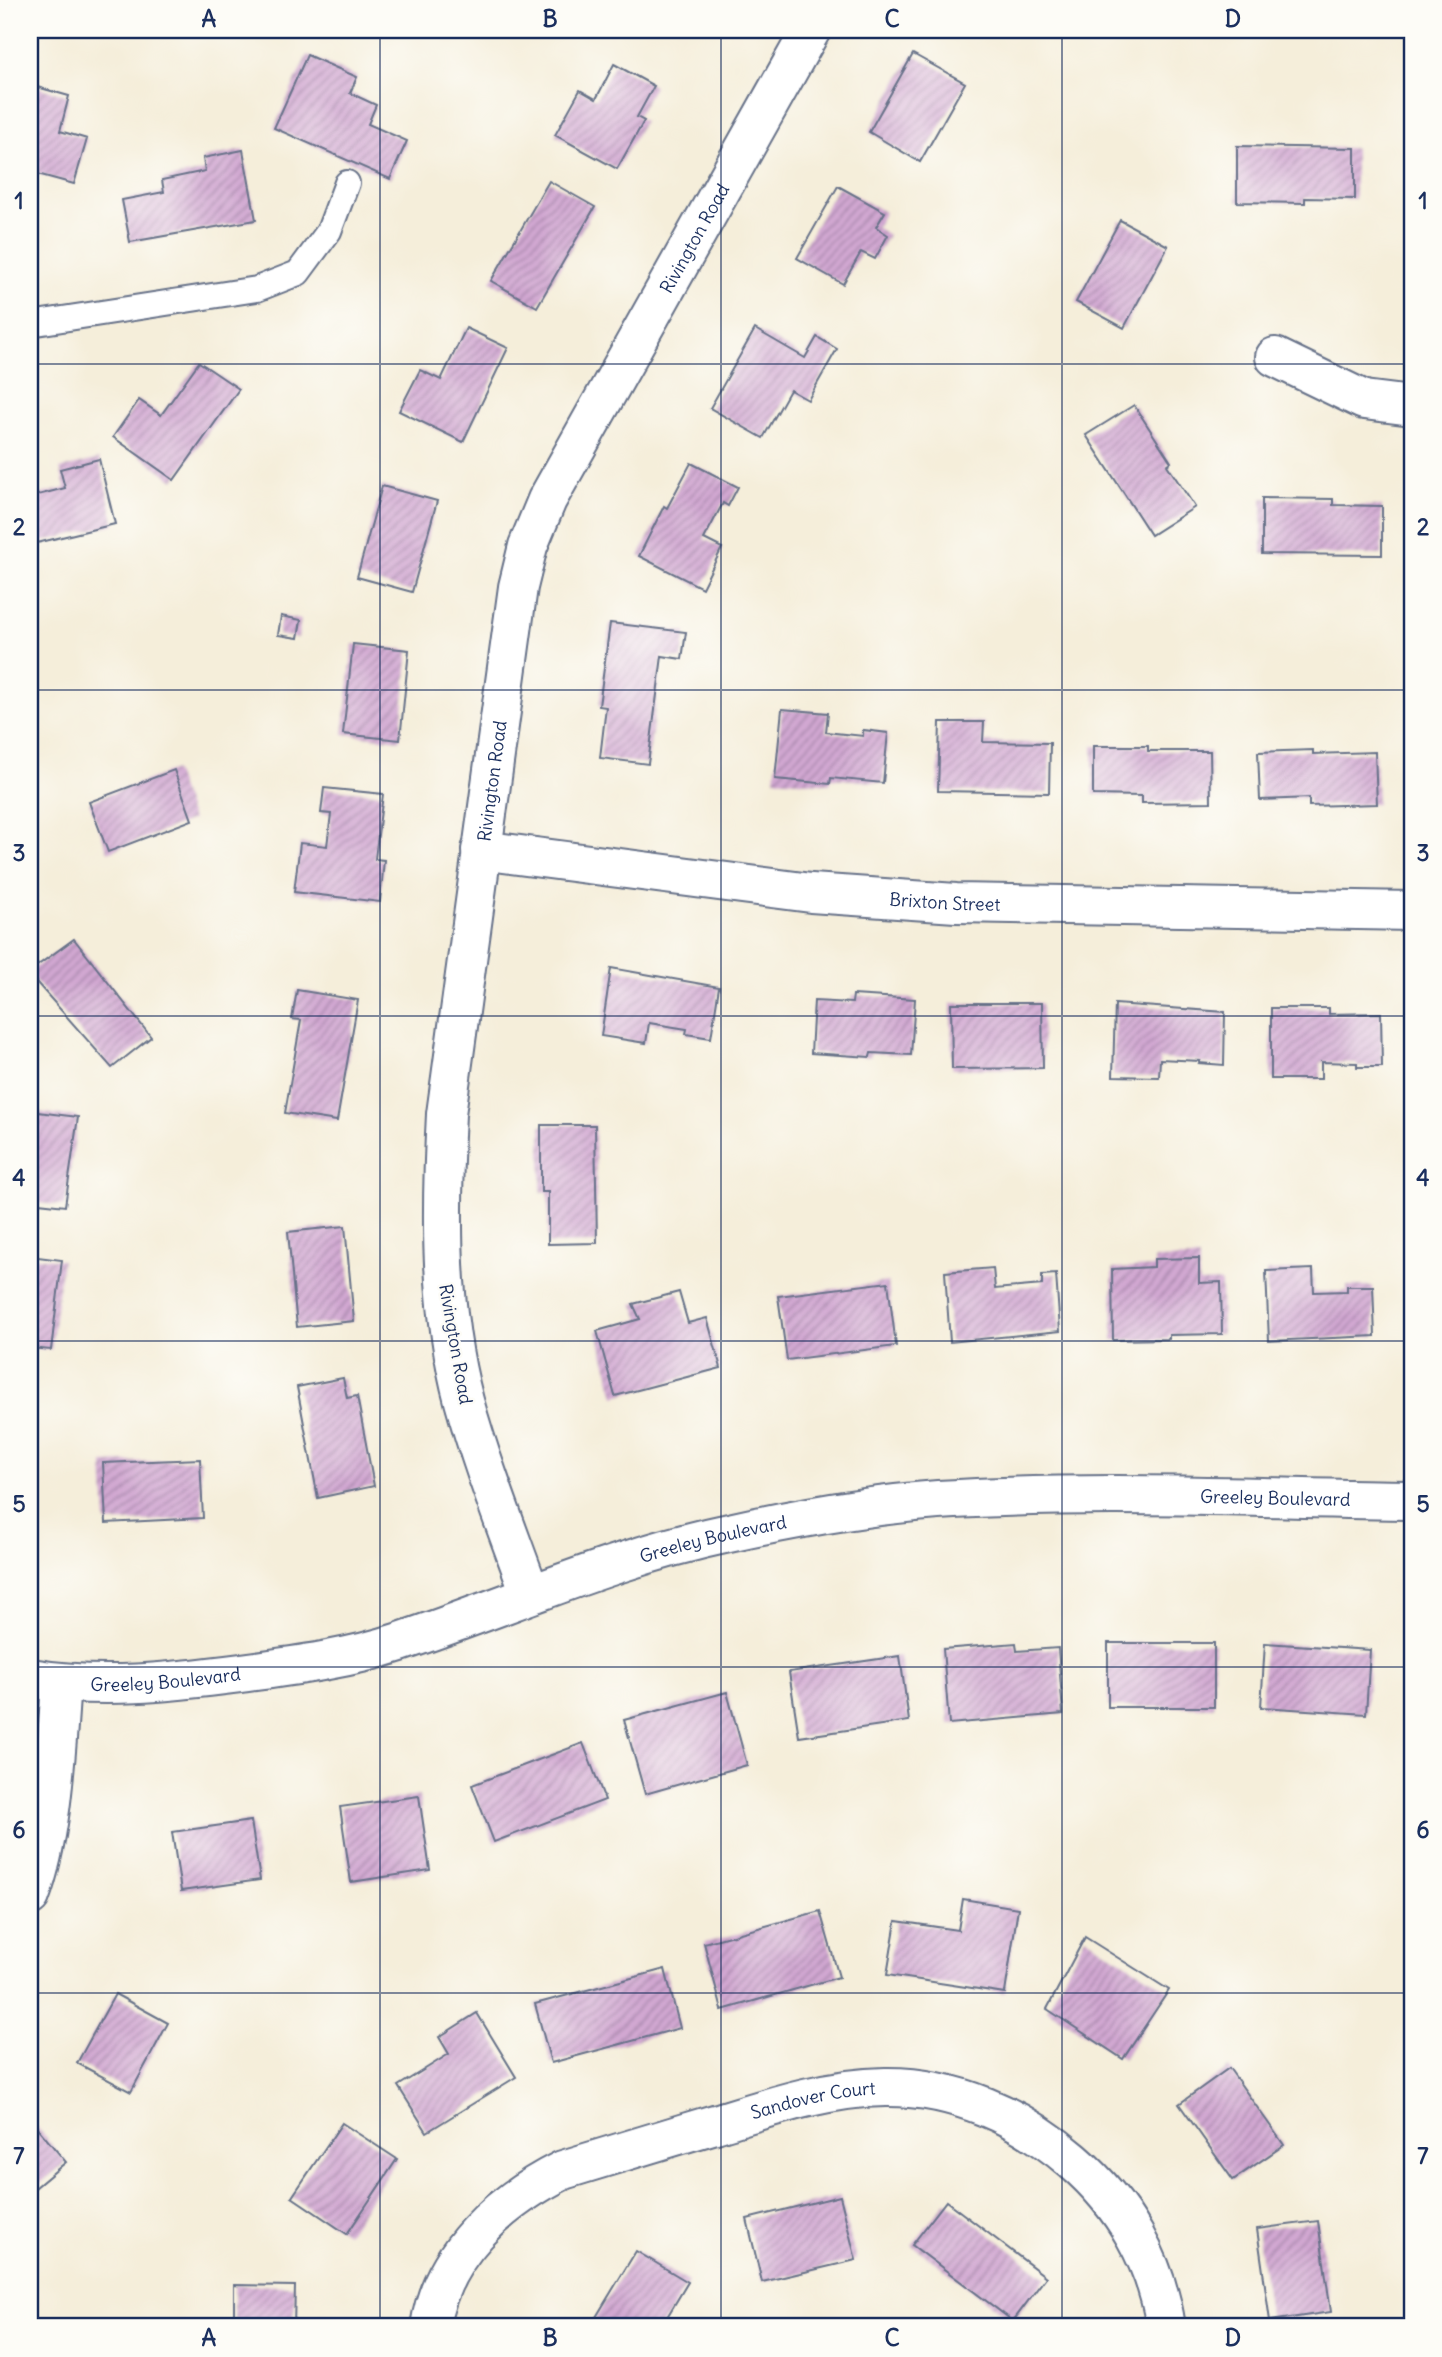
<svg xmlns="http://www.w3.org/2000/svg" width="1442" height="2357" font-family="Delius,sans-serif">
  <style>
    .building { fill: url(#building-hatch) }
    .lines { fill: none; stroke-linecap: round; stroke-linejoin: round }
    .service-casing { stroke: #677289; stroke-width: 28 }
    .minor-casing { stroke: #677289; stroke-width: 42 }
    .service { stroke: #fff; stroke-width: 24 }
    .minor { stroke: #fff; stroke-width: 38 }
    .grid { fill: none; stroke: #1b2f5e; stroke-width: 2; stroke-opacity: 0.55 }
    .labels { text-anchor: middle; dominant-baseline: central; stroke-width: 5; stroke-linejoin: round; paint-order: stroke }
    .street-label { font-size: 18px; fill: #1b2f5e; stroke: #fdfcf7 }
    .neatline { fill: none; stroke: #1b2f5e; stroke-width: 2.5 }
    .grid-label { font-size: 23px; text-anchor: middle; font-weight: bold; fill: #1b2f5e }
  </style>
  <defs>
    <pattern id="building-hatch" width="6" height="6" patternUnits="userSpaceOnUse" patternTransform="scale(1.75)"><rect width="6" height="6" fill="#d1a7d1"/><path d="M-1 1l2-2M0 6l6-6M5 7l2-2" fill="none" stroke="#a988ad"/></pattern>
  </defs>
  <rect width="100%" height="100%" fill="#fdfcf7"/>
  <filter id="ink" filterUnits="userSpaceOnUse"><feTurbulence type="fractalNoise" baseFrequency=".0143" numOctaves="2"/><feDisplacementMap in="SourceGraphic" scale="14" xChannelSelector="R" yChannelSelector="G"/><feConvolveMatrix kernelMatrix="1 2 1 2 8 2 1 2 1" color-interpolation-filters="sRGB"/></filter>
  <filter id="wash" filterUnits="userSpaceOnUse"><feTurbulence type="fractalNoise" baseFrequency=".00686" numOctaves="4" result="noise"/><feDisplacementMap in="SourceGraphic" scale="28" xChannelSelector="R" yChannelSelector="G"/><feGaussianBlur stdDeviation="1.57" result="paint"/><feColorMatrix in="noise" values="0 0 0 0 0 0 0 0 0 0 0 0 0 0 0 0 0 1.4 0 .05"/><feComposite in="paint" operator="in"/></filter>
  <g filter="url(#wash)">
    <rect width="100%" height="100%" fill="#f5eeda"/>
    <g id="blocks">
      <!-- building -->
      <g class="building">
        <path d="M913 54 965 83 920 162 869 132Z"/>
        <path d="M307 55 357 77 350 93 376 105 368 124 407 141 390 179 274 128Z"/>
        <path d="M614 64 654 86 637 117 644 121 617 169 555 135 580 90 596 99Z"/>
        <path d="M30 85 69 96 60 131 87 139 74 184 30 172Z"/>
        <path d="M1237 146 1355 148V199L1305 198V203L1237 202Z"/>
        <path d="M243 150 256 220 130 242 122 200 164 192 162 180 205 171 203 158Z"/>
        <path d="M549 181 595 207 537 307 491 281Z"/>
        <path d="M838 186 885 212 876 227 888 235 875 259 861 252 843 284 797 258Z"/>
        <path d="M1120 220 1168 246 1124 328 1076 302Z"/>
        <path d="M466 328 508 348 463 442 399 411 420 370 441 380Z"/>
        <path d="M755 329 805 358 817 337 837 349 808 400 790 390 763 438 710 408Z"/>
        <path d="M199 362 239 389 174 480 113 437 139 400 161 415Z"/>
        <path d="M1134 405 1171 462 1167 465 1195 507 1151 535 1086 435Z"/>
        <path d="M99 459 115 524 33 544 30 530V497L65 488 60 469Z"/>
        <path d="M691 463 738 487 728 506 723 503 704 539 722 548 702 588 639 556 664 506 667 508Z"/>
        <path d="M382 486 437 501 412 592 357 577Z"/>
        <path d="M1262 498 1333 499V505L1382 506V555L1262 554Z"/>
        <path d="M281 616 301 620 298 638 278 635Z"/>
        <path d="M610 623 686 632 682 659 662 656 648 764 600 758 606 707 599 706Z"/>
        <path d="M353 644 409 650 400 740 343 734Z"/>
        <path d="M782 709 828 713 826 732 863 736V730L888 733 883 783 831 778 830 784 775 779Z"/>
        <path d="M940 722H984L983 742 1050 743 1049 793 938 791Z"/>
        <path d="M1093 746H1148V751H1210L1211 802 1142 803V796L1093 795Z"/>
        <path d="M1313 750V754L1375 752 1377 804 1309 806V798L1260 800 1258 752Z"/>
        <path d="M174 770 192 820 108 852 89 802Z"/>
        <path d="M324 788 383 794 375 859 384 860 380 902 294 892 300 843 327 846 331 814 321 813Z"/>
        <path d="M74 939 151 1037 112 1068 30 975V971Z"/>
        <path d="M611 968 719 987 711 1038 686 1034 687 1029 649 1023 646 1043 601 1036Z"/>
        <path d="M297 990 358 1000 337 1121 285 1113 301 1020 292 1019Z"/>
        <path d="M853 995 915 999 911 1055 871 1053 870 1057 811 1053 814 1001 852 1003Z"/>
        <path d="M951 1003H1042L1043 1068 952 1069Z"/>
        <path d="M1115 1004 1225 1012 1224 1065 1199 1063 1200 1061 1160 1059 1159 1077 1113 1076Z"/>
        <path d="M1271 1008H1329V1014L1381 1013 1382 1067H1357V1063L1321 1062V1079H1271Z"/>
        <path d="M30 1111 78 1117 65 1206 30 1202Z"/>
        <path d="M541 1125H595L597 1243 548 1244V1192H541Z"/>
        <path d="M345 1226 354 1321 297 1327 288 1232Z"/>
        <path d="M30 1256 62 1260 51 1350 30 1348Z"/>
        <path d="M1199 1258V1283L1221 1282 1222 1334 1169 1335V1339L1113 1340 1112 1269 1154 1267V1259Z"/>
        <path d="M993 1268 995 1289 1042 1285V1275L1056 1274 1060 1331 950 1342 945 1272Z"/>
        <path d="M1313 1269 1314 1292 1347 1291V1286H1373L1375 1336 1269 1341 1266 1271Z"/>
        <path d="M888 1282 896 1346 787 1360 778 1296Z"/>
        <path d="M679 1292 688 1323 707 1318 721 1368 615 1396 597 1331 640 1319 633 1304Z"/>
        <path d="M343 1378 347 1398 357 1396 374 1486 318 1498 297 1387Z"/>
        <path d="M200 1459 203 1518 106 1523 103 1463Z"/>
        <path d="M1016 1643 1017 1651 1058 1648 1063 1714 949 1724 943 1649Z"/>
        <rect x="1108" y="1643" width="106" height="64"/>
        <path d="M1265 1643 1370 1650 1366 1714 1261 1707Z"/>
        <path d="M900 1656 909 1721 799 1737 789 1672Z"/>
        <path d="M727 1692 747 1765 645 1794 624 1720Z"/>
        <path d="M583 1743 605 1800 494 1842 472 1785Z"/>
        <path d="M419 1796 430 1870 351 1882 340 1807Z"/>
        <path d="M251 1821 260 1880 181 1891 172 1832Z"/>
        <path d="M963 1899 1018 1908 1005 1993 887 1975 896 1921 958 1930Z"/>
        <path d="M820 1911 839 1977 722 2010 704 1943Z"/>
        <path d="M1085 1937 1169 1990 1123 2059 1047 2009Z"/>
        <path d="M665 1969 680 2028 551 2063 535 2004Z"/>
        <path d="M115 1994 168 2023 131 2092 77 2063Z"/>
        <path d="M477 2013 516 2077 427 2132 398 2086 449 2054 439 2037Z"/>
        <path d="M1229 2068 1284 2145 1233 2180 1179 2104Z"/>
        <path d="M30 2119 66 2162 30 2192Z"/>
        <path d="M342 2123 397 2159 347 2234 292 2197Z"/>
        <path d="M840 2196 856 2260 762 2282 747 2219Z"/>
        <path d="M946 2201 1046 2277 1013 2321 912 2245Z"/>
        <path d="M1318 2221 1331 2312 1270 2321 1257 2229Z"/>
        <path d="M636 2251 688 2282 661 2327H590Z"/>
        <path d="M234 2285 295 2286 294 2327H234Z"/>
      </g>
    </g>
  </g>
  <g filter="url(#ink)">
    <use href="#blocks" fill-opacity="0" stroke="#677289" stroke-width="2"/>
    <g class="lines">
      <!-- service casing -->
      <g class="service-casing">
        <path id="service" d="M30 324 257 289 298 273 329 231 347 183"/>
      </g>
      <!-- minor casing -->
      <g class="minor-casing">
        <g id="minor">
          <path d="M1275 357 1364 400 1412 406"/>
          <path id="s1" d="M481 850 811 893 956 903 1412 911"/>
          <path id="s2" d="M530 1593C507 1529 482 1466 464 1401 439 1307 441 1209 446 1114L518 587 528 546 547 500 811 30"/>
          <path id="s3" d="M30 1678C100 1690 171 1682 241 1673 294 1666 349 1659 400 1642 510 1605 615 1557 729 1533 797 1518 869 1505 938 1500 1096 1490 1255 1498 1412 1500"/>
          <path d="M30 1896C53 1835 56 1749 61 1683"/>
          <path id="s4" d="M430 2327C441 2254 499 2202 563 2170 613 2155 664 2139 715 2124 770 2107 826 2088 885 2087 954 2086 1021 2116 1073 2161 1123 2204 1156 2261 1166 2327"/>
        </g>
      </g>
      <!-- service -->
      <use href="#service" class="service"/>
      <!-- minor -->
      <use href="#minor" class="minor"/>
    </g>
  </g>
  <!-- grid -->
  <path class="grid" d="M380 30V2327M721 30V2327M1062 30V2327M30 364H1412M30 690H1412M30 1016H1412M30 1341H1412M30 1667H1412M30 1993H1412"/>
  <g class="labels">
    <!-- street labels -->
    <g class="street-label">
      <text stroke="none"><textPath href="#s2" startOffset="1416">Rivington Road</textPath></text>
      <text stroke="none"><textPath href="#s2" startOffset="828">Rivington Road</textPath></text>
      <text stroke="none"><textPath href="#s1" startOffset="467">Brixton Street</textPath></text>
      <text transform="translate(456 1344) rotate(80)">Rivington Road</text>
      <text stroke="none"><textPath href="#s3" startOffset="1270">Greeley Boulevard</textPath></text>
      <text stroke="none"><textPath href="#s3" startOffset="704">Greeley Boulevard</textPath></text>
      <text stroke="none"><textPath href="#s3" startOffset="136">Greeley Boulevard</textPath></text>
      <text stroke="none"><textPath href="#s4" startOffset="474">Sandover Court</textPath></text>
    </g>
  </g>
  <!-- margin -->
  <rect width="1442" height="2357" fill="none" stroke="#fdfcf7" stroke-width="77"/>
  <rect x="38" y="38" width="1366" height="2280" class="neatline"/>
  <g class="grid-label">
    <text x="209" y="27">A</text>
    <text x="550" y="27">B</text>
    <text x="892" y="27">C</text>
    <text x="1233" y="27">D</text>
    <text x="19" y="209">1</text>
    <text x="1423" y="209">1</text>
    <text x="19" y="535">2</text>
    <text x="1423" y="535">2</text>
    <text x="19" y="861">3</text>
    <text x="1423" y="861">3</text>
    <text x="19" y="1186">4</text>
    <text x="1423" y="1186">4</text>
    <text x="19" y="1512">5</text>
    <text x="1423" y="1512">5</text>
    <text x="19" y="1838">6</text>
    <text x="1423" y="1838">6</text>
    <text x="19" y="2164">7</text>
    <text x="1423" y="2164">7</text>
    <text x="209" y="2346">A</text>
    <text x="550" y="2346">B</text>
    <text x="892" y="2346">C</text>
    <text x="1233" y="2346">D</text>
  </g>
</svg>
